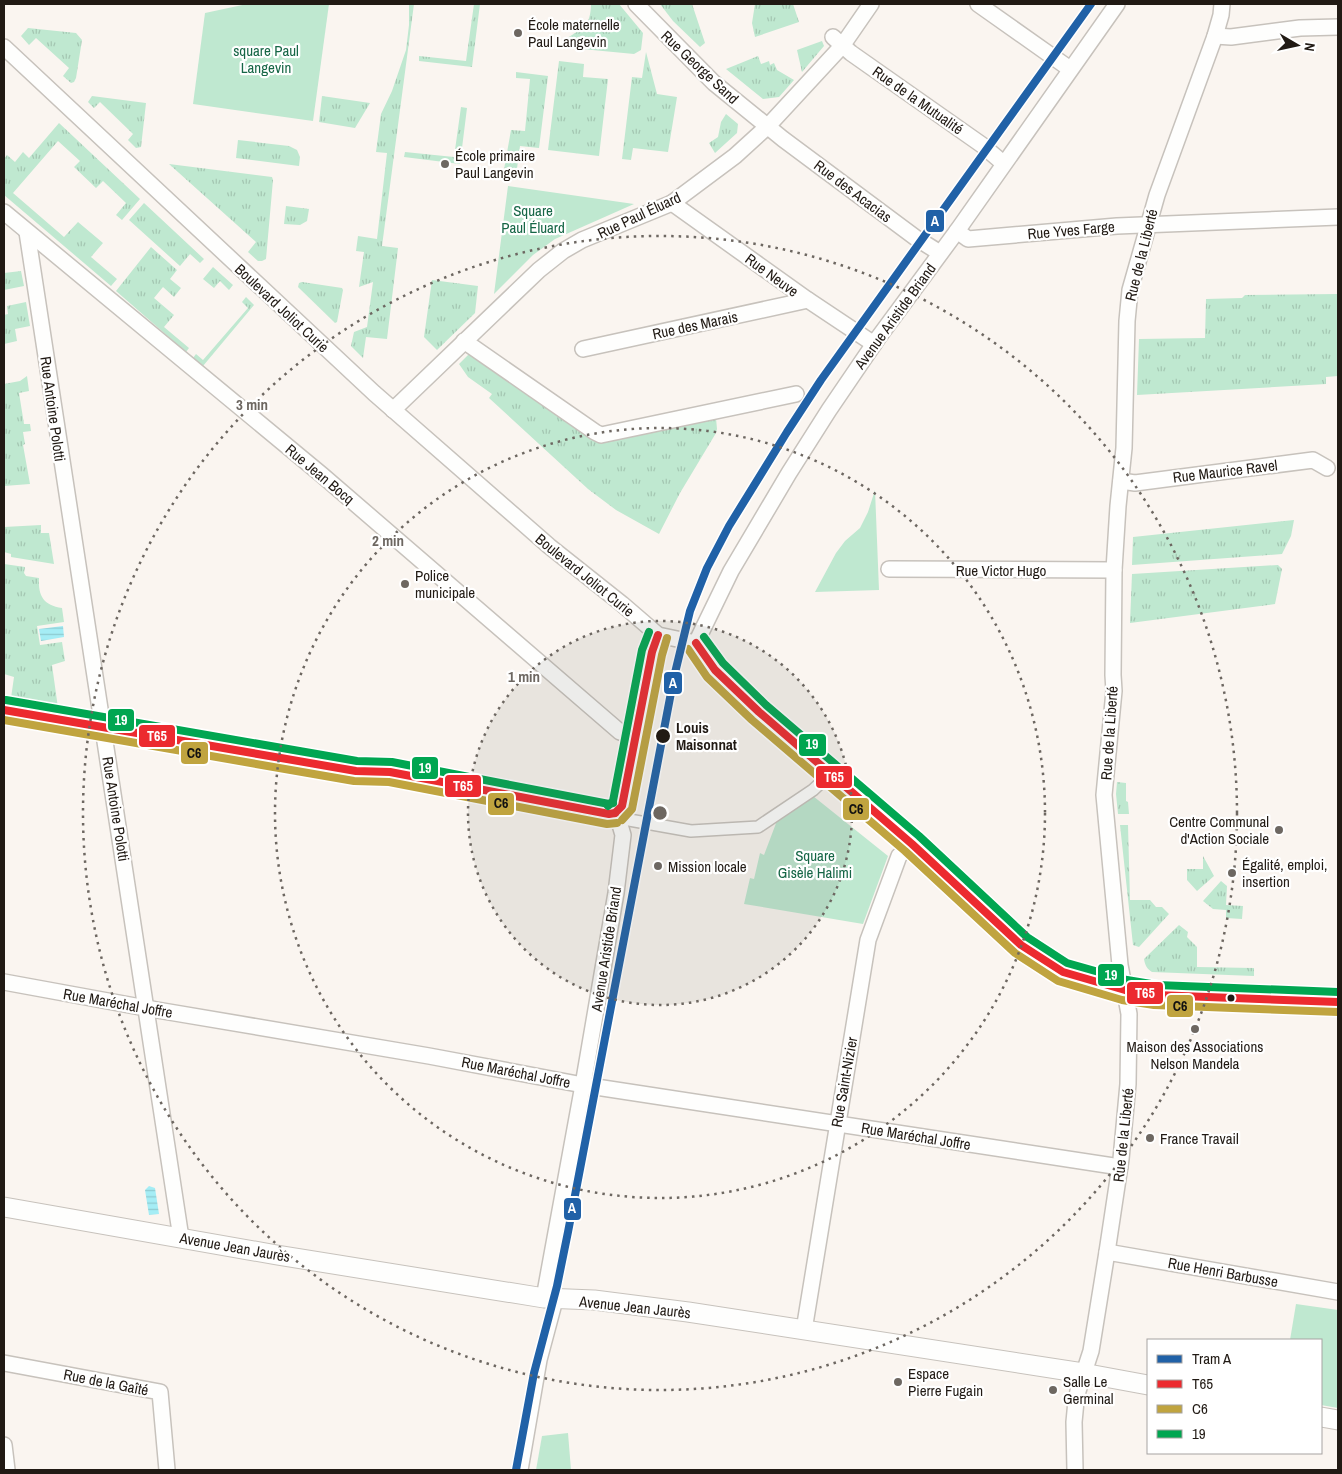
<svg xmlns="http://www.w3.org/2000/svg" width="1342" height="1474" font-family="'Archivo Narrow',sans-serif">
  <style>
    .grass { fill: url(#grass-tufts) }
    .park { fill: #bfe8d0 }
    .water { fill: url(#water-rules) }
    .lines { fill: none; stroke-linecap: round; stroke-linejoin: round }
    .pedestrian-casing { stroke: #c7c2bc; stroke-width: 14 }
    .minor-casing { stroke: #c7c2bc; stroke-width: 18 }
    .tertiary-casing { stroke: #c7c2bc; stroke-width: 21 }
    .pedestrian { stroke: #fefefd; stroke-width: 11 }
    .minor { stroke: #fefefd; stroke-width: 15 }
    .tertiary { stroke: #fefefd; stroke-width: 19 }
    .bus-1-casing { stroke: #fff; stroke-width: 11 }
    .bus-2-casing { stroke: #fff; stroke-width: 11 }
    .bus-3-casing { stroke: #fff; stroke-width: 11 }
    .bus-1 { stroke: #ec2a2f; stroke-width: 8 }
    .bus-2 { stroke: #c0a43f; stroke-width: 8 }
    .bus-3 { stroke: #00a651; stroke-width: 8 }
    .tram-1-casing { stroke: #fff; stroke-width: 11 }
    .tram-1 { stroke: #2061a7; stroke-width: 8 }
    .ring { fill: none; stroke: #6d6761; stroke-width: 2.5; stroke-dasharray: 2.5 5 }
    .poi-dot { fill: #6d6761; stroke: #fff; stroke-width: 2 }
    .stop-dot { fill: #211a14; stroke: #fff; stroke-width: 2 }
    .labels { text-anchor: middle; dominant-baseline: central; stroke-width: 4.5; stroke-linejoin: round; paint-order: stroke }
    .poi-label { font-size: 15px; fill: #211a14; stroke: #fff; text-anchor: start }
    .park-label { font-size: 15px; fill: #166646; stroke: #fff }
    .street-label { font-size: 15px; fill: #211a14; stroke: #fff }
    .stop-label { font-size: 15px; font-weight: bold; fill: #211a14; stroke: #fff; text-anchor: start }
    .centre { fill: #6d6761; stroke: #fff; stroke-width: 2.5 }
    .ring-label { font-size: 15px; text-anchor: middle; font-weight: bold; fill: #6d6761; stroke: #fff; stroke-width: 4.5; stroke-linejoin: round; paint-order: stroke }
    .line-badge { stroke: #fff; stroke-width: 2 }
    .badge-label { font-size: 14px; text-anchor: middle; font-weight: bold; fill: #fff }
    .pale-badge-label { font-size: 14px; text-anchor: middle; font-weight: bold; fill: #111 }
  </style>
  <defs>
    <pattern id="grass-tufts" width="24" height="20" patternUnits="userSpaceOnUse" patternTransform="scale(1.25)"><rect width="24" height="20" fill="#bfe8d0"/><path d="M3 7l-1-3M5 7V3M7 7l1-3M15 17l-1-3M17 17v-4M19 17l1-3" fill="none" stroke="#a4c6b2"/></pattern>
    <pattern id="water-rules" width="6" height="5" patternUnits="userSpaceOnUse" patternTransform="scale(1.25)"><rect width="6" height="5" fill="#a5edf5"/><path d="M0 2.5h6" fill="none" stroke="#8ecbd1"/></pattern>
  </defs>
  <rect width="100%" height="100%" fill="#faf5f0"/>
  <!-- grass -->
  <g class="grass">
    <path d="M409 4H414L382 246 398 248 387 339 366 337 363 358 351 346 354 332 367 327 373 282 359 287 364 252 356 251 358 236 377 239 387 153 376 152 381 114 392 91 406 50 409 25Z"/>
    <path d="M474 4H480L472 67 419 61V56L466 61Z"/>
    <path d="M591 4H619L643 33 641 50 634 54 561 47C563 36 581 33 587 23 590 18 591 10 591 4Z"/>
    <path d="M660 4H692L705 43 700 47 673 21Z"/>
    <path d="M755 4H793L799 22 755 37 752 23Z"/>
    <path d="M28 28 76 33 82 40 76 78 74 82 71 83 63 76 69 68 36 38 29 45 21 36Z"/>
    <path d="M822 41 824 46 802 72 797 50Z"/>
    <path d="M646 52 657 94 677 97 668 152 633 148 631 160 622 159 632 77 642 78Z"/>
    <path d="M758 56 761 64 769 61 770 65 774 63 777 70 794 80 779 97 763 99 726 69Z"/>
    <path d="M559 61 584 64 583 77 608 79 599 156 548 150Z"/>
    <path d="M516 72 548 76 539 148 520 146 516 176 503 175 511 130 525 131 530 79 516 78Z"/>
    <path d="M92 96 146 103 141 147 136 148 128 140 133 134 100 102 94 108 88 102Z"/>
    <path d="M322 96 370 103 355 128 319 122Z"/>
    <path d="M461 107 467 108 460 164 404 157 405 152 454 157Z"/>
    <path d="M726 114 738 124 737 133 715 153 709 143 718 137 721 122Z"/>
    <path d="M59 123 140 199 122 220 116 215 126 203 103 181 96 188 74 167 80 161 58 141 13 193 64 237 78 222 103 243 91 257 117 279 111 286 4 195V159L7 155 15 162 23 152 29 158Z"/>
    <path d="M238 140 289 146 297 150 300 157 299 166 236 158Z"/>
    <path d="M169 164 272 177 273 180 266 259 262 261H258L248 252 256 242Z"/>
    <path d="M144 203 204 259 200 263 190 254 180 266 129 220Z"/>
    <path d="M286 206 309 209 307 221 300 225 284 224Z"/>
    <path d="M151 247 177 270 170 279 181 288 174 297 163 287 154 298 174 315 164 327 189 348 186 352 116 291Z"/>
    <path d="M213 267 233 285 229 290 220 281 214 288 203 279Z"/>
    <path d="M21 271 24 286 4 290V273Z"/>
    <path d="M432 280 478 286 475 313 437 350 424 337Z"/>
    <path d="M302 282 342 288 343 290 337 322 335 323 298 287 299 283Z"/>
    <path d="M1338 294V376L1326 377V384L1137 395 1139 339 1205 338 1206 299 1242 298 1245 295Z"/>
    <path d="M246 297 254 305 203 366 193 358 196 354 203 360 248 308 242 302Z"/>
    <path d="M26 302 30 326 15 329 17 341 4 344V315L8 314 7 306Z"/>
    <path d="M469 354 598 443 716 418 717 429 716 433 680 493 659 534 616 510 588 489 489 398 492 394 468 377 459 364Z"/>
    <path d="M27 376 29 391 19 393 24 424H30L31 431 23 432 25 444 23 445 30 484 4 486V384L20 381Z"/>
    <path d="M1294 520 1291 536 1282 554 1132 565 1133 537Z"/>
    <path d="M41 525V533H49L54 564 11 557V554L4 552V527Z"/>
    <path d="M4 564 25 567 24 573 26 576 39 578C38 597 44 605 62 608L64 622 37 626 40 645 62 642 65 661 52 665 58 708 19 701 18 700 11 698 14 677 4 674Z"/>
    <path d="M1278 565 1282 569 1275 604 1130 623 1132 574Z"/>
    <path d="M1117 782 1126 783V801L1128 802 1129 814H1118L1116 794Z"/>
    <path d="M1120 825H1128L1130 900H1150L1156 907H1162L1169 914 1139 947 1133 945Z"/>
    <path d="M1203 856 1214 876 1197 891 1187 880V869H1203Z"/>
    <path d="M1221 881 1227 886 1226 905 1243 906 1242 919 1226 918V910L1213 909 1203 901Z"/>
    <path d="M1179 925 1188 932 1187 937 1197 947V967L1254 968V976L1152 972C1147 969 1145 965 1144 959Z"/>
  </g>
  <!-- park -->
  <g class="park">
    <path d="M247 4H329L313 121 193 104 205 13Z"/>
    <path d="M508 186 634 204 555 239 533 255 494 294Z"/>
    <path d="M875 490 879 590 815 592 836 553 845 541 860 528 868 512Z"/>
    <path d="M813 796 888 856 863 924 744 904 750 878 754 879 760 853 764 855 778 818Z"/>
    <path d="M1296 1304 1338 1310V1408L1321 1405V1340H1290Z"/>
    <path d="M568 1433 571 1470H536L542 1436Z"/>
  </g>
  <!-- water -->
  <g class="water">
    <path d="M63 626 64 637 41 641 39 629Z"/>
    <path d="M149 1186 155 1188 159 1214 149 1215 145 1190Z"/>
  </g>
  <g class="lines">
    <!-- pedestrian casing -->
    <g class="pedestrian-casing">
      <g id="pedestrian">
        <path d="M618 818 691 831 758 827 813 790 830 774"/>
        <path d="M522 1470 541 1360 557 1300"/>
      </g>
    </g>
    <!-- minor casing -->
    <g class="minor-casing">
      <g id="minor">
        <path d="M636 4 714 83 783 139 916 238 940 253"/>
        <path d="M978 4 1070 69"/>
        <path d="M1215 36 1231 37 1300 28 1338 27"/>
        <path d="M833 37 851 53 982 145 1003 163"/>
        <path d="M4 47 374 393 549 546 622 604 658 635 696 643"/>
        <path d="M672 203 808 300 874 344"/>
        <path d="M4 212 322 475 620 732 635 737"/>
        <path d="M957 231 968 239 1117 226 1338 217"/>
        <path d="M27 232 181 1238"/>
        <path d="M464 341 595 432 601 435 796 394"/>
        <path d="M583 349 808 300"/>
        <path d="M393 410 539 270 563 251 582 240 672 203 735 156 768 126 842 46 871 4"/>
        <path d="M1121 481 1135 483 1313 460 1327 468"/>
        <path d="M889 569 1114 570"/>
        <path d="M696 643 715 670 759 712 912 844 1021 945 1051 965 1063 972 1098 982 1125 990 1156 995 1338 1002"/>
        <path d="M696 643 731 571 789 473 829 410 878 338 957 231 1117 4"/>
        <path d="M4 710 356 771 390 772 609 814 615 813"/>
        <path d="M615 813 622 806 652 652 658 635"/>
        <path d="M4 982 157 1010 429 1056 583 1085 1120 1167"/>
        <path d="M1107 1252 1338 1292"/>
        <path d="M544 1298 583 1085 616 893 623 835 618 818 615 813"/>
        <path d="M804 1330 868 940 899 856 912 844"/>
        <path d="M4 1363 160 1392 167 1470"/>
        <path d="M4 1445 7 1470"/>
        <path d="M1075 1470 1074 1422 1076 1401 1078 1391 1091 1351 1107 1252 1121 1159 1128 1084 1129 1014 1120 965 1104 795 1114 691 1113 675 1114 570 1118 506 1124 448 1127 321 1130 290 1157 195 1215 36 1221 15 1222 4"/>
      </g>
    </g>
    <!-- tertiary casing -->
    <g class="tertiary-casing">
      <g id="tertiary">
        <path d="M4 1207 277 1255 544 1298 594 1300 688 1312 1083 1373 1148 1385"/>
        <path d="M1321 1417 1338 1420"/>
      </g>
    </g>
    <!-- pedestrian -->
    <use href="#pedestrian" class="pedestrian"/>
    <!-- minor -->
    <use href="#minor" class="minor"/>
    <!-- tertiary -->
    <use href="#tertiary" class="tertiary"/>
    <!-- bus-1 casing -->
    <g class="bus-1-casing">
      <g id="bus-1">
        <path d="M696 643 715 670 759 712 912 844 1021 945 1063 972 1125 990 1156 995 1338 1002"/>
        <path d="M4 710 356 771 390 772 609 814 615 813"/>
        <path d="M615 813 622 806 652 652 658 635"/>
      </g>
    </g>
    <!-- bus-2 casing -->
    <g class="bus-2-casing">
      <g id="bus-2">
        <path d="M688 649 707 677 752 720 905 851 1015 953 1058 981 1122 1000 1154 1005 1338 1012"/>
        <path d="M4 720 354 781 389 782 607 824 617 823"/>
        <path d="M622 820 632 809 662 655 667 638"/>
      </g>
    </g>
    <!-- bus-3 casing -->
    <g class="bus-3-casing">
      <g id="bus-3">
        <path d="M704 637 723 663 766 705 919 836 1027 937 1067 963 1127 980 1157 985 1338 992"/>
        <path d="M6 700 357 761 392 762 609 804 613 803"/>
        <path d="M608 806 613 801 642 650 649 632"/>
      </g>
    </g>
    <!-- bus-1 -->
    <use href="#bus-1" class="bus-1"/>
    <!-- bus-2 -->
    <use href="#bus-2" class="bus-2"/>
    <!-- bus-3 -->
    <use href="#bus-3" class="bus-3"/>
    <!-- tram-1 casing -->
    <g class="tram-1-casing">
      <path id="tram-1" d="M516 1470 534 1373 557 1286 568 1232 674 677 690 611 707 568 729 526 787 432 821 380 1091 4"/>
    </g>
    <!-- tram-1 -->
    <use href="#tram-1" class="tram-1"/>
  </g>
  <!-- distance rings -->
  <circle cx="660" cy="813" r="192" fill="#6d6761" fill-opacity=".12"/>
  <g class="ring">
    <circle cx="660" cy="813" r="192"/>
    <circle cx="660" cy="813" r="385"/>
    <circle cx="660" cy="813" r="577"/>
  </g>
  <!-- markers -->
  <g class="poi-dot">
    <circle cx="518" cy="33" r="5"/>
    <circle cx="445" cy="164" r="5"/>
    <circle cx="405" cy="584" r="5"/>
    <circle cx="1279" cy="830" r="5"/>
    <circle cx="658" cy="866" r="5"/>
    <circle cx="1232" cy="873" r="5"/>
    <circle cx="1195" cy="1029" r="5"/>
    <circle cx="1150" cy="1138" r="5"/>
    <circle cx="898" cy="1382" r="5"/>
    <circle cx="1053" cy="1390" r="5"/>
  </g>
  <g class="stop-dot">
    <circle cx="663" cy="736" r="8"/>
    <circle cx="1231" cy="998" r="4.5"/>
  </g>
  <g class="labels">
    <!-- poi labels -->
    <g class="poi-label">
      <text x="528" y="24">École maternelle<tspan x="528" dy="17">Paul Langevin</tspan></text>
      <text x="455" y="155">École primaire<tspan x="455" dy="17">Paul Langevin</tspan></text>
      <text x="415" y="575">Police<tspan x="415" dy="17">municipale</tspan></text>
      <text x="1269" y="821" text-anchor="end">Centre Communal<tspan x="1269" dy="17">d'Action Sociale</tspan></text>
      <text x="1242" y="864">Égalité, emploi,<tspan x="1242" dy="17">insertion</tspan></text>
      <text x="668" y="866">Mission locale</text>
      <text x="1195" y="1046" text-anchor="middle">Maison des Associations<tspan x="1195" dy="17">Nelson Mandela</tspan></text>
      <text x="1160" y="1138">France Travail</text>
      <text x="908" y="1373">Espace<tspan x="908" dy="17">Pierre Fugain</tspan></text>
      <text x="1063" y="1381">Salle Le<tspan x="1063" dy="17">Germinal</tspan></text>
    </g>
    <!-- park labels -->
    <g class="park-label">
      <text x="266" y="50">square Paul<tspan x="266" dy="17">Langevin</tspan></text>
      <text x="533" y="210">Square<tspan x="533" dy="17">Paul Éluard</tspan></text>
      <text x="815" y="855">Square<tspan x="815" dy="17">Gisèle Halimi</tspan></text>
    </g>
    <!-- street labels -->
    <g class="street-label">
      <text transform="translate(700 67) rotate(43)">Rue George Sand</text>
      <text transform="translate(918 100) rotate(35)">Rue de la Mutualité</text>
      <text transform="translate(853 191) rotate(37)">Rue des Acacias</text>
      <text transform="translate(639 215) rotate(-25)">Rue Paul Éluard</text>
      <text transform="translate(1071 230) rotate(-5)">Rue Yves Farge</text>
      <text transform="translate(1141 255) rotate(-76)">Rue de la Liberté</text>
      <text transform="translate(772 275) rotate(36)">Rue Neuve</text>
      <text transform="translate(282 308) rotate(43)">Boulevard Joliot Curie</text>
      <text transform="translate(895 316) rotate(-54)">Avenue Aristide Briand</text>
      <text transform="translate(695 325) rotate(-12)">Rue des Marais</text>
      <text transform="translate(53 409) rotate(82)">Rue Antoine Polotti</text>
      <text transform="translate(1225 471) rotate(-7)">Rue Maurice Ravel</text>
      <text transform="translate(320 474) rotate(40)">Rue Jean Bocq</text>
      <text x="1001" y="570">Rue Victor Hugo</text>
      <text transform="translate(585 575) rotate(39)">Boulevard Joliot Curie</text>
      <text transform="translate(1109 733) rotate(-86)">Rue de la Liberté</text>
      <text transform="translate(116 809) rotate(81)">Rue Antoine Polotti</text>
      <text transform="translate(606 949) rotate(-81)">Avenue Aristide Briand</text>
      <text transform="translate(118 1003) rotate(10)">Rue Maréchal Joffre</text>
      <text transform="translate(516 1072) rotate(11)">Rue Maréchal Joffre</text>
      <text transform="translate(844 1082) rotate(-80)">Rue Saint-Nizier</text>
      <text transform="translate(1123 1135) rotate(-84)">Rue de la Liberté</text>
      <text transform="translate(916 1136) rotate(9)">Rue Maréchal Joffre</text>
      <text transform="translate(235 1247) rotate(10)">Avenue Jean Jaurès</text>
      <text transform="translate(1223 1272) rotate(10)">Rue Henri Barbusse</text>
      <text transform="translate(635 1307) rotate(6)">Avenue Jean Jaurès</text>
      <text transform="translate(106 1382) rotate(11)">Rue de la Gaîté</text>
    </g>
    <!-- stop labels -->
    <g class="stop-label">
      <text x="676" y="727">Louis<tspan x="676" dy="17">Maisonnat</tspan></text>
    </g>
  </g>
  <circle cx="660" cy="813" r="8" class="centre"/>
  <g class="ring-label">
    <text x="252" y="410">3 min</text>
    <text x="388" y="546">2 min</text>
    <text x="524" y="682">1 min</text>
  </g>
  <g class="line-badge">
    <rect x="925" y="209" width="20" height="24" rx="5" fill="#2061a7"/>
    <rect x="663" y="671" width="20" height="24" rx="5" fill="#2061a7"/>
    <rect x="107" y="708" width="28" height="24" rx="5" fill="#00a651"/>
    <rect x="138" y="724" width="38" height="24" rx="5" fill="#ec2a2f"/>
    <rect x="798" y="733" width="29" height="24" rx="5" fill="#00a651"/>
    <rect x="180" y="741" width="29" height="24" rx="5" fill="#c0a43f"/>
    <rect x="411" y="756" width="28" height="24" rx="5" fill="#00a651"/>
    <rect x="815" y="765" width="38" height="24" rx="5" fill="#ec2a2f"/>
    <rect x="444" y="774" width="38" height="24" rx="5" fill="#ec2a2f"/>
    <rect x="487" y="792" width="28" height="24" rx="5" fill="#c0a43f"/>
    <rect x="842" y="797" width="28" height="24" rx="5" fill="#c0a43f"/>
    <rect x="1097" y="963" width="28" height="24" rx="5" fill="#00a651"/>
    <rect x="1126" y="981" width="38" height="24" rx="5" fill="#ec2a2f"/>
    <rect x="1166" y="994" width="28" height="24" rx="5" fill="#c0a43f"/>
    <rect x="563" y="1197" width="19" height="24" rx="5" fill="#2061a7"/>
  </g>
  <g class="badge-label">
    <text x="935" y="226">A</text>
    <text x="673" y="688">A</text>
    <text x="121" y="725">19</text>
    <text x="157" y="741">T65</text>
    <text x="812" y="749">19</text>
    <text x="425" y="773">19</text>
    <text x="834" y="782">T65</text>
    <text x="463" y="791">T65</text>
    <text x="1111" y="980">19</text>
    <text x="1145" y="998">T65</text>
    <text x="572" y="1213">A</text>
  </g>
  <g class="pale-badge-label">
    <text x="194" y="758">C6</text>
    <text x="501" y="808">C6</text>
    <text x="856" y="814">C6</text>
    <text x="1180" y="1011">C6</text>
  </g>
  <!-- border -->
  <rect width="1342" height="1474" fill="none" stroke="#211a14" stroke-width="10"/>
  <!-- legend -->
  <rect x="1147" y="1339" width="175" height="115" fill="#ffffff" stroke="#a6a3a1"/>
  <rect x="1157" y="1355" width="25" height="8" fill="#2061a7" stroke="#a6a3a1"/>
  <text x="1192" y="1364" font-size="15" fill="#211a14">Tram A</text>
  <rect x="1157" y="1380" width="25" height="8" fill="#ec2a2f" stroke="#a6a3a1"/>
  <text x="1192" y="1389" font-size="15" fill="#211a14">T65</text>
  <rect x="1157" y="1405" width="25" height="8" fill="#c0a43f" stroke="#a6a3a1"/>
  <text x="1192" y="1414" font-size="15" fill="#211a14">C6</text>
  <rect x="1157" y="1430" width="25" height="8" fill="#00a651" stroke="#a6a3a1"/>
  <text x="1192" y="1439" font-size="15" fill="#211a14">19</text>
  <!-- north arrow -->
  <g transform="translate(1297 45) rotate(99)" stroke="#ffffff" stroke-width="4" paint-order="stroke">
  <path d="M0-4L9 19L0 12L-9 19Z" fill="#211a14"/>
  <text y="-8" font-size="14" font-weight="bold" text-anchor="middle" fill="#211a14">N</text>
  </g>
</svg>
